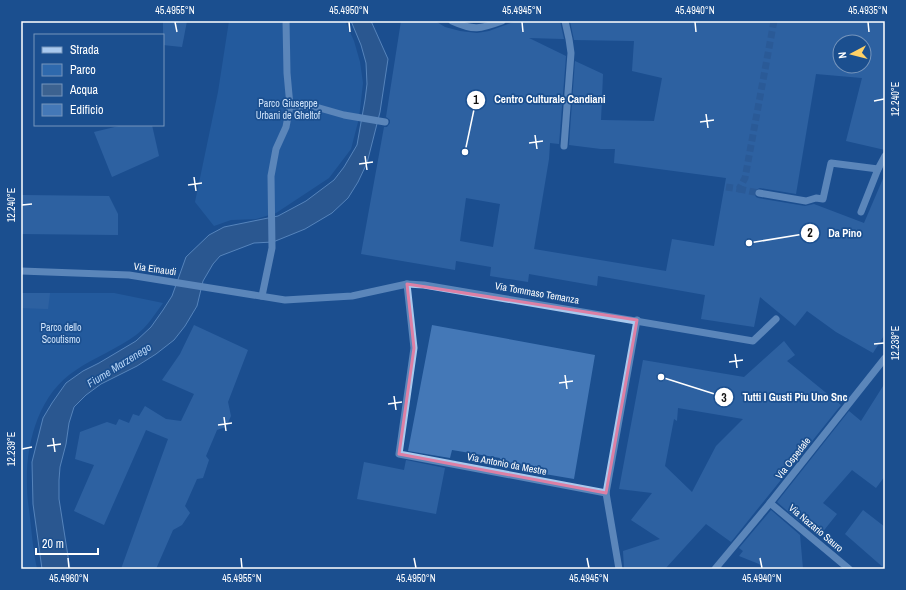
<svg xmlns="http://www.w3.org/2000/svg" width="906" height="590" font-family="'Archivo Narrow',sans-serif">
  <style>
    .green { fill: #2e69ad }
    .water { fill: #3c6290; stroke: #9cc4f0 }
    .building { fill: #4478b7; fill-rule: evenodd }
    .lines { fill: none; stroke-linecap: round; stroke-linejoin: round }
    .minor-tunnel { stroke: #3d69a0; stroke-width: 7; stroke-dasharray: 7 3.5; stroke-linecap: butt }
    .minor { stroke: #a9c9ee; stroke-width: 7 }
    .marked { fill: none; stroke: #dd80a5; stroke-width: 3; stroke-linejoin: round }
    .ticks { fill: none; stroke: #fff; stroke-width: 1.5 }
    .labels { text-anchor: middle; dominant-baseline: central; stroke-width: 3.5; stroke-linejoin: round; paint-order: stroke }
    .park-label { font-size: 10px; fill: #cfe3fa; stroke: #1b4f8f }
    .street-label { font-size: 10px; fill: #fff; stroke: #1b4f8f }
    .water-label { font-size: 11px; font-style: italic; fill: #b5d3f5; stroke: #1b4f8f }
    .leader { fill: none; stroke: #fff; stroke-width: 1.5 }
    .callout-dot { fill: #fff; stroke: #1b4f8f; stroke-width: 1.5 }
    .mark-label { font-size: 12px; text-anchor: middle; font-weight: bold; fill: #111 }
    .callout-label { font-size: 11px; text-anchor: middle; font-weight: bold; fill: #fff; stroke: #1b4f8f; stroke-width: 3.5; stroke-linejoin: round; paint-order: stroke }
    .neatline { fill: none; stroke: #fff; stroke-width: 1.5 }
    .ticks-label { font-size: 10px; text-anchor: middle; fill: #fff }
  </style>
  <rect width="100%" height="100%" fill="#1b4f8f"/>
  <!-- green -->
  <g class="green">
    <path d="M229 21H345L354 41 360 62 363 83 359 118 351 149 329 178 276 213 256 219 231 220 214 226 195 202 218 92Z"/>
    <path d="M21 293H114L163 303C155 314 147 327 136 335 117 349 95 357 76 370 38 394 25 445 27 488 27 498 29 508 30 518 32 535 33 552 37 569H21Z"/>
  </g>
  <!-- water -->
  <path class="water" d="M351 21H371L388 59 380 112 367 163 358 182 348 198 332 213 305 229 273 242 254 243 220 256 213 264 203 281 197 306 185 326 174 340 156 354 137 366 101 384 86 395 74 407 69 423 66 444 60 467 59 480V499L70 569H42L33 504 32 462 43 418 52 403 66 383 83 371 99 363 136 341 151 327 163 310 172 296 186 257 209 235 224 227 278 216 306 201 334 180 344 167 357 145 365 100 367 84 366 63 361 45Z"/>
  <!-- building -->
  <g class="building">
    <path d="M163 21H187L182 47 163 45Z"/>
    <path d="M401 21H435L445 27 460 31 477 33 489 31 516 21H560L564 39 529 38 566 56 559 144 550 143 549 159 534 249 666 271 672 239 714 246 726 178 614 163 615 149H601L569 145 575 61 603 74 601 120 654 121 662 78 632 71 634 41 574 40 570 21H885V150L846 141 862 78 816 74 796 194 760 188 755 190 754 193 756 197 758 198 805 206 814 204 864 223 885 174V334L873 353 836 332 807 311 795 326 760 297 754 327 701 319 705 295 598 276 597 286 529 274 528 282 490 276 491 267 456 261 455 270 361 254 384 127H387L390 123V120L386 117ZM840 42H864V66H840ZM466 198 500 204 493 247 460 241Z"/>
    <path d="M123 125H152L159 156 112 177 94 132Z"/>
    <path d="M21 195 109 196 118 214V235L21 234Z"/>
    <path d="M21 293H50L48 309 21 308Z"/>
    <path d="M194 325 248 350 228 402 231 416 226 427 217 430 206 456 209 460 203 478 197 479 185 506 190 513 182 525 173 530 156 569H121L168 439 146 430 104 525 74 511 94 465 75 459 80 432 107 422 116 425 119 419 129 423 133 414 139 416 145 406 166 419 181 421 194 394 162 380 180 354Z"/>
    <path d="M432 325 595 355 574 479 498 466 500 458 452 450 450 458 408 451Z"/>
    <path d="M784 341 795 355 787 361 841 405 731 542 706 524 665 569H624L623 551 660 539 631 520 652 493 619 489 643 360 744 377ZM678 408 743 419 716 446 692 492 665 466 674 419 677 421Z"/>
    <path d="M885 383V476L876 488 852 470 823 503 837 514 821 534 798 513 799 521 777 502 849 411 861 421Z"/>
    <path d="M406 460 445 468 436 514 357 499 364 462 404 470Z"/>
    <path d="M771 510 800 535 803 569H765L759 564 739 556 743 551 739 548Z"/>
    <path d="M863 510 885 527V569L845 534Z"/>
  </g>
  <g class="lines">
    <!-- minor-tunnel -->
    <g class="minor-tunnel">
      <path d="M726 187 739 189 745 178 774 21"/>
      <path d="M739 189 759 193"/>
    </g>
    <!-- minor -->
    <g class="minor">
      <path d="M452 21C474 31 480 29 502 21"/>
      <path d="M290 106 316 107 344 115 385 122"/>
      <path d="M564 146 571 53 569 39 565 21"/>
      <path d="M878 169 885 156"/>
      <path d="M759 193 806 201 816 198 823 199 831 163 878 169 861 212"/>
      <path d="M21 271 129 275 285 300 352 296 407 284 424 285 753 341 776 319"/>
      <path d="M407 284 414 348 399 454 606 493 637 320"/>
      <path d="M262 296 272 248 271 176 276 149 286 127 290 106 287 73 286 21"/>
      <path d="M606 493 619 569"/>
      <path d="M770 503 849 569"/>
      <path d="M715 569 770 503 885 358"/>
    </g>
  </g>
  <!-- marked area -->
  <path d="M0 0H906V590H0ZM407 284 637 320 606 493 399 454 414 348Z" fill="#1b4f8f" fill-opacity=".55" fill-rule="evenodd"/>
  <path class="marked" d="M407 284 637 320 606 493 399 454 414 348Z"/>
  <!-- ticks -->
  <path class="ticks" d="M175 22 177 32M349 22 350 32M522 22 523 32M695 22 696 32M868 22 869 32M874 101 884 99M706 114 708 128M700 122 714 120M535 135 537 149M529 143 543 141M365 156 367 170M359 164 373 162M194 177 196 191M188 185 202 183M22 205 32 204M874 344 884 343M735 354 737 368M729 362 743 360M565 375 567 389M559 383 573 381M394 396 396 410M388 404 402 402M224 417 226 431M218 425 232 423M53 438 55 452M47 446 61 444M22 449 32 447M68 558 69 568M241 558 242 568M414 558 416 568M587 558 589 568M760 558 762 568"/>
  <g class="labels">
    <!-- park labels -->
    <g class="park-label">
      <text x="288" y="103">Parco Giuseppe<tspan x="288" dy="12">Urbani de Gheltof</tspan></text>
      <text x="61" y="327">Parco dello<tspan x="61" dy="12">Scoutismo</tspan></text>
    </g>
    <!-- street labels -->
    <g class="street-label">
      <text transform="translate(155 269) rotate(8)">Via Einaudi</text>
      <text transform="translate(537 293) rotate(10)">Via Tommaso Temanza</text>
      <text transform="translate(793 458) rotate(-52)">Via Ospedale</text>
      <text transform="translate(507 464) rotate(11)">Via Antonio da Mestre</text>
      <text transform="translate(816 528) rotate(40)">Via Nazario Sauro</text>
    </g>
    <!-- water labels -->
    <g class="water-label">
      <text transform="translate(119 365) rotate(-32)">Fiume Marzenego</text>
    </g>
  </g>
  <!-- callouts -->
  <path class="leader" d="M465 152L476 100M749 243L810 233M661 377L724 397"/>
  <g class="callout-dot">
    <circle cx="465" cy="152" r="4"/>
    <circle cx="749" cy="243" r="4"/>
    <circle cx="661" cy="377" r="4"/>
    <circle cx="476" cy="100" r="10"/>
    <circle cx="810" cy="233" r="10"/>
    <circle cx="724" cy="397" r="10"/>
  </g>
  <g class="mark-label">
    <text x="476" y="104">1</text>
    <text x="810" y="237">2</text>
    <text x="724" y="402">3</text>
  </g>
  <g class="callout-label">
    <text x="550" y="103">Centro Culturale Candiani</text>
    <text x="845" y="237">Da Pino</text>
    <text x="795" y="401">Tutti I Gusti Piu Uno Snc</text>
  </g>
  <!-- border -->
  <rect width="906" height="590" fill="none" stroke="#1b4f8f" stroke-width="44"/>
  <!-- legend -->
  <rect x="34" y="34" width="130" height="92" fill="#1b4f8f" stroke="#7695bc"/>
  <rect x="42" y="47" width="20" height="6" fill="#a9c9ee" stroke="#7695bc"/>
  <text x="70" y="54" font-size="12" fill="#ffffff">Strada</text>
  <rect x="42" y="64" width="20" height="12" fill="#2e69ad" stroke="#7695bc"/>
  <text x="70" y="74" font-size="12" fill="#ffffff">Parco</text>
  <rect x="42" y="84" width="20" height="12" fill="#3c6290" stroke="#7695bc"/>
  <text x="70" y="94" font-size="12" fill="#ffffff">Acqua</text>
  <rect x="42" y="104" width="20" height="12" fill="#4478b7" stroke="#7695bc"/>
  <text x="70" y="114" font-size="12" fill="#ffffff">Edificio</text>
  <!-- north arrow -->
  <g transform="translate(852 54) rotate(263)"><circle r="19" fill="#1b4f8f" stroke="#7695bc"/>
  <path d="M0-3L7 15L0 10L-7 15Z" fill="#ffd166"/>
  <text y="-6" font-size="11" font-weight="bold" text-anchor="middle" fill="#ffffff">N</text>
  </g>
  <!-- scale -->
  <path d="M36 548v6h62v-6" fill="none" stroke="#ffffff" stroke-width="2"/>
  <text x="42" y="548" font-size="12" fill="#ffffff" stroke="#1b4f8f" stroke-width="3" paint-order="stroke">20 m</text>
  <rect x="22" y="22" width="862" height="546" class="neatline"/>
  <g class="ticks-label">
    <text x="175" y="14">45.4955°N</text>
    <text x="349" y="14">45.4950°N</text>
    <text x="522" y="14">45.4945°N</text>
    <text x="695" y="14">45.4940°N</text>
    <text x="868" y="14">45.4935°N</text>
    <text transform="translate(895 99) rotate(-90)" y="4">12.240°E</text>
    <text transform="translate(11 205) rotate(-90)" y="4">12.240°E</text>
    <text transform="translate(895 343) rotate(-90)" y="4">12.239°E</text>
    <text transform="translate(11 449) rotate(-90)" y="4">12.239°E</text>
    <text x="69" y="582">45.4960°N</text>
    <text x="242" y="582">45.4955°N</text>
    <text x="416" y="582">45.4950°N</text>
    <text x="589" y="582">45.4945°N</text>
    <text x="762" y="582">45.4940°N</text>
  </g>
</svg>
